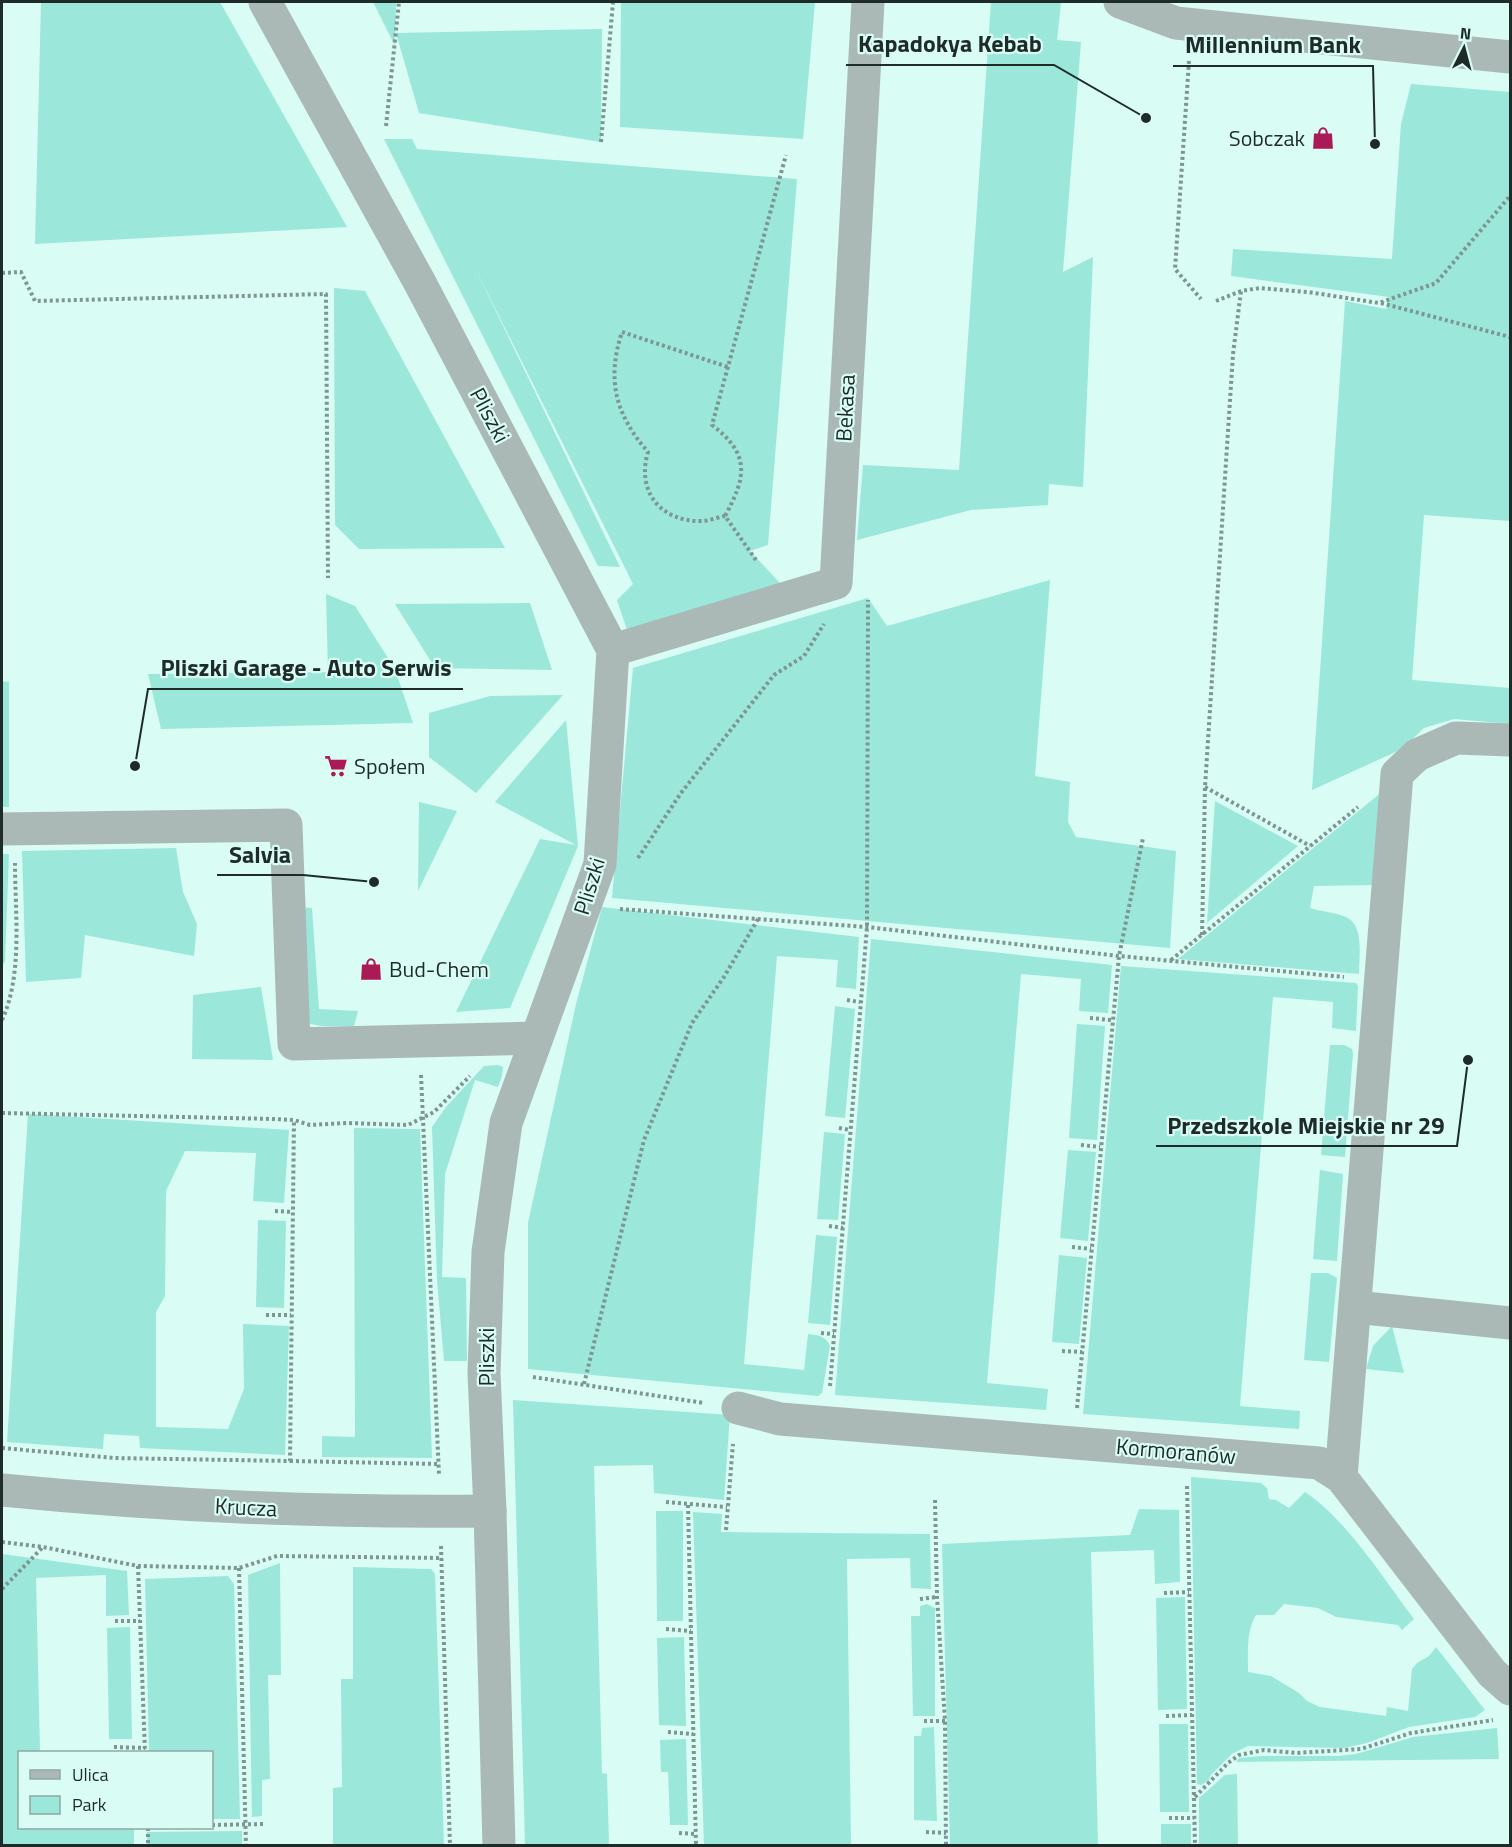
<svg xmlns="http://www.w3.org/2000/svg" width="1512" height="1847" font-family="'Titillium Web',sans-serif">
  <style>
    .green { fill: #9be7da }
    .lines { fill: none; stroke-linecap: round; stroke-linejoin: round }
    .path { stroke: #7d9691; stroke-width: 4; stroke-dasharray: 3 3; stroke-linecap: butt }
    .minor { stroke: #aab9b6; stroke-width: 33 }
    .labels { text-anchor: middle; dominant-baseline: central; stroke-width: 4.5; stroke-linejoin: round; paint-order: stroke }
    .poi-label { font-size: 22px; fill: #1e2b29; stroke: #d9fcf5; text-anchor: start }
    .street-label { font-size: 22px; fill: #1e2b29; stroke: #d9fcf5 }
    .leader { fill: none; stroke: #1e2b29; stroke-width: 2 }
    .callout-dot { fill: #1e2b29; stroke: #d9fcf5; stroke-width: 2 }
    .callout-label { font-size: 24px; text-anchor: middle; font-weight: bold; fill: #1e2b29; stroke: #d9fcf5; stroke-width: 4.5; stroke-linejoin: round; paint-order: stroke }
  </style>
  <rect width="100%" height="100%" fill="#d9fcf5"/>
  <!-- green -->
  <g class="green">
    <path d="M41 2H220L347 227 35 244Z"/>
    <path d="M373 2H396L395 46Z"/>
    <path d="M621 2H815L803 139 620 127Z"/>
    <path d="M991 2 1061 3 1057 40 1081 42 1063 272 1093 257 1083 487 1049 484 1048 505 971 510 857 540 863 465 959 470Z"/>
    <path d="M602 29 601 142 419 113 396 33Z"/>
    <path d="M1411 84 1510 92V521L1424 515 1412 680 1510 688V724L1454 719 1424 728 1402 749 1312 790 1345 301 1386 309 1389 297 1231 276 1233 249 1392 259 1401 124Z"/>
    <path d="M384 139H412L417 149 797 179 768 545 750 551 792 596 632 645 617 600 633 584 473 264 620 567 598 566Z"/>
    <path d="M334 288 365 291 505 548 359 549 335 525Z"/>
    <path d="M1050 580 1035 776 1070 782 1068 822 1076 837 1176 851 1170 948 612 898 633 668 868 598 887 626Z"/>
    <path d="M326 594 355 606 395 669 413 723 161 729 148 674 328 672Z"/>
    <path d="M530 603 552 670 435 668 395 604Z"/>
    <path d="M2 681 9 682V807H2Z"/>
    <path d="M563 695 476 793 429 757V713L490 696Z"/>
    <path d="M566 720 578 846 510 1008 456 1012 540 839 576 845 495 802Z"/>
    <path d="M1383 791 1374 885 1314 886 1310 908C1321 912 1337 912 1348 918 1364 927 1359 958 1359 974L1178 959Z"/>
    <path d="M1215 801 1298 846 1207 923Z"/>
    <path d="M419 802 457 811 418 891Z"/>
    <path d="M176 848 183 892 197 924 194 956 85 935 81 978 26 982 22 851Z"/>
    <path d="M2 854H9L5 961 2 967Z"/>
    <path d="M299 907 312 908 319 1009 358 1011 354 1026H321L306 1023Z"/>
    <path d="M602 907 859 937 856 989 836 987 838 960 777 956 744 1364 804 1370 808 1334C818 1335 826 1336 830 1346L822 1393 818 1396 528 1369V1223L576 1004Z"/>
    <path d="M871 939 1112 965 1108 1013 1079 1011 1081 979 1021 974 987 1383 1048 1389 1046 1410 835 1395Z"/>
    <path d="M1121 966 1356 983 1358 986 1356 1031 1332 1028 1333 1002 1273 997 1240 1406 1300 1411 1299 1429 1083 1414Z"/>
    <path d="M261 987 273 1060 192 1059 193 995Z"/>
    <path d="M835 1006 855 1009 845 1118 825 1116Z"/>
    <path d="M1077 1024 1105 1026 1097 1140 1069 1138Z"/>
    <path d="M1330 1045H1344L1352 1049 1353 1053 1345 1157 1321 1155Z"/>
    <path d="M498 1065 503 1067 502 1076 498 1087 475 1080 445 1174 442 1277 466 1278 467 1361H444L437 1280 432 1127 446 1107 484 1066Z"/>
    <path d="M28 1114 289 1130 284 1203 253 1201 256 1153 185 1151 166 1191 165 1296 156 1312V1427L228 1429 244 1389 243 1324 289 1326 285 1455 140 1448 139 1436 104 1434 103 1449 7 1442Z"/>
    <path d="M354 1128 420 1129 432 1458 322 1457V1436L355 1437Z"/>
    <path d="M824 1132 845 1134 838 1220 817 1219Z"/>
    <path d="M1068 1150 1096 1152 1088 1241 1060 1238Z"/>
    <path d="M1320 1170 1343 1174 1337 1261 1313 1259Z"/>
    <path d="M258 1220 286 1221 284 1308 256 1307Z"/>
    <path d="M816 1235 837 1237 830 1325 808 1323Z"/>
    <path d="M1059 1255 1087 1258 1079 1344 1052 1342Z"/>
    <path d="M1311 1273H1328L1337 1278 1329 1362 1304 1360Z"/>
    <path d="M1392 1326 1404 1373 1366 1369 1373 1346Z"/>
    <path d="M513 1400 730 1415 724 1500 654 1493 653 1465 594 1466 602 1773 607 1774 609 1845H525Z"/>
    <path d="M1191 1477 1261 1483 1267 1488 1269 1499 1276 1500 1289 1508 1305 1492C1348 1521 1382 1577 1414 1619L1402 1630 1398 1625 1336 1617 1318 1608 1284 1604 1274 1615H1256C1246 1631 1248 1654 1248 1672L1271 1676 1299 1693 1307 1701 1320 1707 1386 1716 1387 1707 1408 1711 1412 1669 1417 1663 1429 1656 1436 1647 1485 1710 1475 1717 1409 1727 1367 1743 1344 1748 1248 1746 1232 1754 1210 1776 1209 1780 1201 1785 1197 1784Z"/>
    <path d="M1139 1509 1179 1510 1180 1582 1155 1584 1154 1550 1091 1552 1098 1845H950L942 1544 1130 1535Z"/>
    <path d="M656 1511H683V1621H657Z"/>
    <path d="M693 1512 722 1514 721 1532 930 1534 931 1589 911 1588 910 1558 847 1559 851 1845H704Z"/>
    <path d="M2 1554 127 1571 129 1615 106 1616V1575L36 1578 40 1752H20V1828H134V1845H2Z"/>
    <path d="M280 1563 281 1675H268L270 1779 262 1780V1816L252 1817 248 1575Z"/>
    <path d="M353 1567 431 1569 435 1574 444 1845H333V1788L342 1787 341 1679H353Z"/>
    <path d="M228 1576 234 1584 240 1819H212V1752H149L145 1579Z"/>
    <path d="M1185 1597 1187 1709 1158 1710 1156 1598Z"/>
    <path d="M927 1604 935 1608V1716H913L911 1616H920V1606Z"/>
    <path d="M130 1627 132 1739H109L107 1628Z"/>
    <path d="M684 1637 686 1726 659 1725 657 1638Z"/>
    <path d="M1159 1724H1188L1189 1812H1160Z"/>
    <path d="M934 1727 937 1821 914 1820V1736H921L922 1728Z"/>
    <path d="M1497 1728 1499 1759 1236 1762 1239 1758 1261 1756H1338L1356 1754 1413 1737Z"/>
    <path d="M686 1739 688 1825H670L668 1772H661L660 1740Z"/>
    <path d="M1237 1774 1238 1845H1199V1798L1225 1775Z"/>
    <rect x="1161" y="1824" width="30" height="21"/>
    <path d="M242 1831V1845H147V1832Z"/>
  </g>
  <g class="lines">
    <!-- path -->
    <g class="path">
      <path d="M1189 61 1175 269 1201 299"/>
      <path d="M386 126 399 2"/>
      <path d="M601 142 613 2"/>
      <path d="M2 273 21 272 35 301 326 294 328 578"/>
      <path d="M1216 301 1241 291 1260 288 1308 292 1379 303 1436 283 1510 196"/>
      <path d="M1381 303 1510 337"/>
      <path d="M725 516C718 517 709 521 702 521 661 522 636 492 648 452 616 415 606 381 622 332L728 367"/>
      <path d="M756 560 725 516C747 476 750 454 712 425L786 155"/>
      <path d="M1205 787 1310 846"/>
      <path d="M638 858 681 793 774 675 804 656 824 624"/>
      <path d="M620 909 867 927 1119 956 1344 977"/>
      <path d="M1202 935 1205 787 1233 354 1241 291"/>
      <path d="M1171 960 1358 807"/>
      <path d="M847 1000 860 1002"/>
      <path d="M1090 1018 1111 1020"/>
      <path d="M2 1020C23 975 15 912 15 863"/>
      <path d="M421 1075 439 1475"/>
      <path d="M2 1113 274 1119 294 1120 310 1125 347 1123 408 1125 434 1112 470 1076"/>
      <path d="M839 1128 850 1130"/>
      <path d="M1081 1145 1100 1147"/>
      <path d="M275 1211 293 1212"/>
      <path d="M829 1226 843 1228"/>
      <path d="M1072 1247 1091 1249"/>
      <path d="M266 1315H291"/>
      <path d="M821 1333 834 1334"/>
      <path d="M1062 1351 1082 1352"/>
      <path d="M533 1377 704 1403"/>
      <path d="M584 1384 644 1140 692 1023 724 977 758 919"/>
      <path d="M830 1386 867 927 868 600"/>
      <path d="M1077 1408 1119 956 1143 838"/>
      <path d="M2 1448 114 1458 290 1461 294 1120"/>
      <path d="M290 1461 438 1464"/>
      <path d="M1187 1486 1195 1846"/>
      <path d="M935 1500 937 1597 945 1721 946 1846"/>
      <path d="M666 1502 727 1507"/>
      <path d="M688 1505 696 1846"/>
      <path d="M726 1530 733 1444"/>
      <path d="M2 1542 43 1547 138 1566 239 1568 277 1556 442 1558"/>
      <path d="M441 1546 450 1846"/>
      <path d="M138 1566 145 1752"/>
      <path d="M239 1568 246 1846"/>
      <path d="M2 1589 43 1547"/>
      <path d="M1164 1593 1189 1592"/>
      <path d="M920 1599 937 1597"/>
      <path d="M115 1621H140"/>
      <path d="M666 1629 691 1631"/>
      <path d="M1166 1716 1192 1715"/>
      <path d="M924 1721H945"/>
      <path d="M668 1732 693 1734"/>
      <path d="M114 1747 145 1748"/>
      <path d="M1195 1797 1228 1763 1239 1755 1264 1750 1296 1753 1361 1749 1411 1733 1493 1720"/>
      <path d="M1169 1818H1194"/>
      <path d="M212 1825 264 1824"/>
      <path d="M148 1828V1846"/>
      <path d="M926 1832 946 1833"/>
      <path d="M679 1833 696 1834"/>
    </g>
    <!-- minor -->
    <g class="minor">
      <path d="M265 2 420 283 613 650 600 864 506 1123 488 1252 484 1373 490 1511 499 1846"/>
      <path d="M1120 2 1176 23 1510 57"/>
      <path d="M613 650 836 583 868 2"/>
      <path d="M2 829 286 825 294 1044 536 1038"/>
      <path d="M1355 1307 1510 1323"/>
      <path d="M738 1408 780 1419 1319 1463 1341 1477 1492 1673 1510 1689"/>
      <path d="M1341 1477 1397 774 1417 755 1456 738 1510 740"/>
      <path d="M2 1490C164 1506 327 1513 490 1511"/>
    </g>
  </g>
  <!-- icons -->
  <defs>
    <g id="shop-bare" transform="scale(1.8)"><path d="M-5-2.5h2.3a2.7 3.5 0 0 1 5.4 0H5L5.5 6h-11ZM-1.5-2.5h3a1.5 2.3 0 0 0-3 0Z" fill="#a91a56" stroke="#d9fcf5" stroke-width="2.5" paint-order="stroke"/></g>
    <g id="supermarket-bare" transform="scale(1.8)"><path d="M-6-5.5h2.5l.6 2H6L4.5 2H-2.5L-4.4-4H-6ZM-1.5 3.2a1.3 1.3 0 1 0 .1 0ZM3 3.2a1.3 1.3 0 1 0 .1 0Z" fill="#a91a56" stroke="#d9fcf5" stroke-width="2.5" paint-order="stroke"/></g>
  </defs>
  <g fill-rule="evenodd">
    <use href="#shop-bare" x="1323" y="138"/>
    <use href="#supermarket-bare" x="336" y="766"/>
    <use href="#shop-bare" x="371" y="969"/>
  </g>
  <g class="labels">
    <!-- poi labels -->
    <g class="poi-label">
      <text x="1305" y="138" text-anchor="end">Sobczak</text>
      <text x="354" y="766">Społem</text>
      <text x="389" y="969">Bud-Chem</text>
    </g>
    <!-- street labels -->
    <g class="street-label">
      <text transform="translate(845 408) rotate(-87)">Bekasa</text>
      <text transform="translate(490 415) rotate(62)">Pliszki</text>
      <text transform="translate(589 886) rotate(-73)">Pliszki</text>
      <text transform="translate(486 1357) rotate(-90)">Pliszki</text>
      <text transform="translate(1176 1451) rotate(5)">Kormoranów</text>
      <text transform="translate(246 1507) rotate(3)">Krucza</text>
    </g>
  </g>
  <!-- callouts -->
  <path class="leader" d="M1146 118L1054 65H846M1375 144L1373 66H1173M135 766L148 689H463M374 882L303 875H217M1468 1060L1457 1146H1156"/>
  <g class="callout-dot">
    <circle cx="1146" cy="118" r="6"/>
    <circle cx="1375" cy="144" r="6"/>
    <circle cx="135" cy="766" r="6"/>
    <circle cx="374" cy="882" r="6"/>
    <circle cx="1468" cy="1060" r="6"/>
  </g>
  <g class="callout-label">
    <text x="950" y="52">Kapadokya Kebab</text>
    <text x="1273" y="53">Millennium Bank</text>
    <text x="306" y="676">Pliszki Garage - Auto Serwis</text>
    <text x="260" y="863">Salvia</text>
    <text x="1306" y="1134">Przedszkole Miejskie nr 29</text>
  </g>
  <!-- border -->
  <rect width="1512" height="1847" fill="none" stroke="#1e2b29" stroke-width="6"/>
  <!-- legend -->
  <rect x="18" y="1751" width="195" height="78" fill="#d9fcf5" stroke="#8ea8a3" stroke-width="1.5"/>
  <rect x="30" y="1770" width="30" height="9" fill="#aab9b6" stroke="#8ea8a3" stroke-width="1.5"/>
  <text x="72" y="1781" font-size="18" fill="#1e2b29">Ulica</text>
  <rect x="30" y="1796" width="30" height="18" fill="#9be7da" stroke="#8ea8a3" stroke-width="1.5"/>
  <text x="72" y="1811" font-size="18" fill="#1e2b29">Park</text>
  <!-- north arrow -->
  <g transform="translate(1464 48) rotate(6)" stroke="#d9fcf5" stroke-width="4.5" paint-order="stroke">
  <path d="M0-4.5L10 22L0 15L-10 22Z" fill="#1e2b29"/>
  <text y="-9" font-size="16" font-weight="bold" text-anchor="middle" fill="#1e2b29">N</text>
  </g>
</svg>
